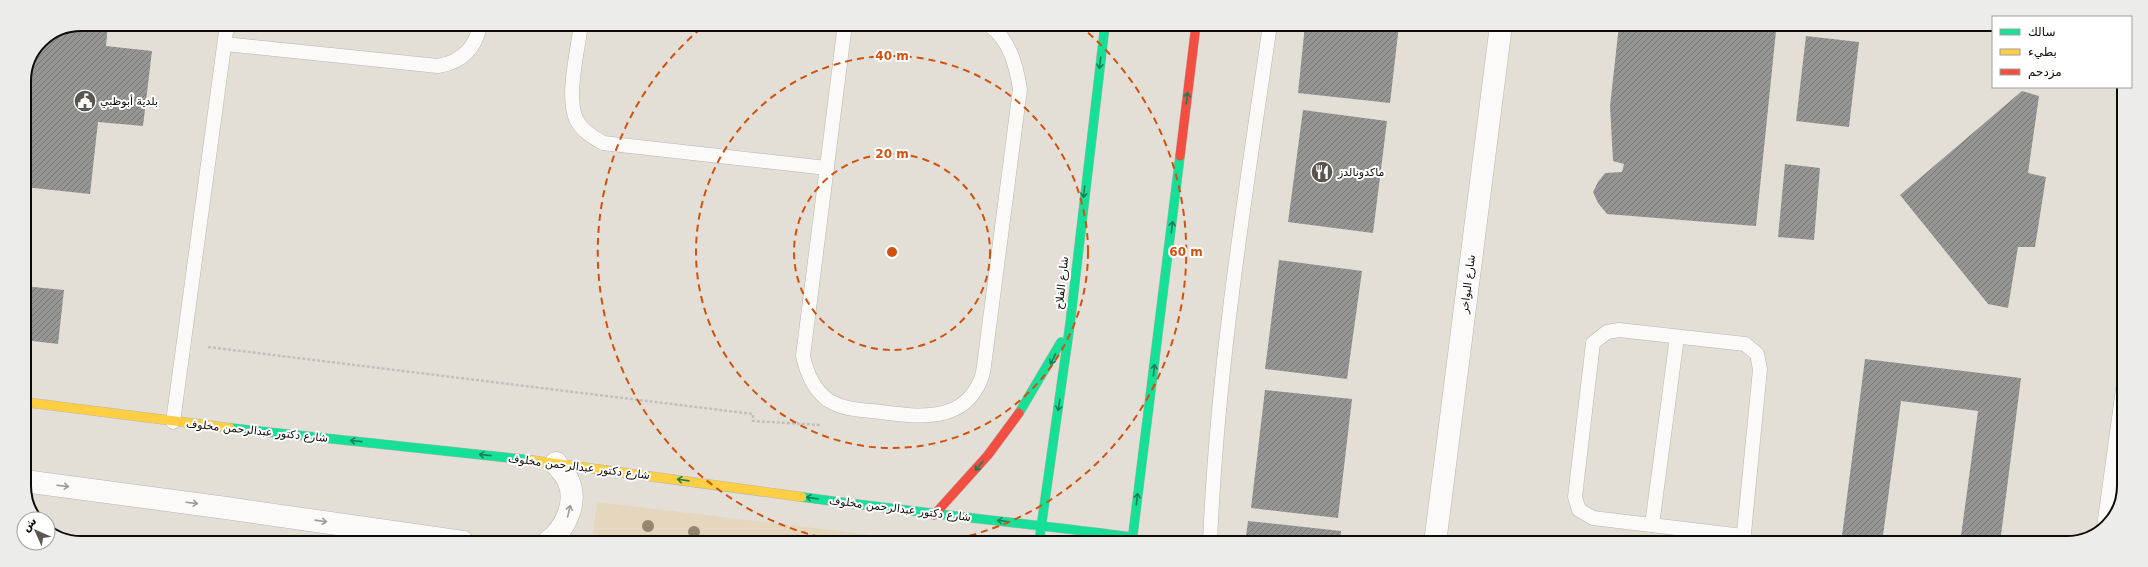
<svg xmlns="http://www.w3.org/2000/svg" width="2148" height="567" font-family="'DejaVu Sans',Vazirmatn,sans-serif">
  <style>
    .grass { fill: #e5d6be }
    .building { fill: url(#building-hatch) }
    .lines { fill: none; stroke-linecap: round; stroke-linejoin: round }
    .lane-casing { stroke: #b9b5ae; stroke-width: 15 }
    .street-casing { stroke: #b9b5ae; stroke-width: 23 }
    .fast-casing { stroke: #b9b5ae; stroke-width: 10 }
    .slow-casing { stroke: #b9b5ae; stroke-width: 10 }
    .jam-casing { stroke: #b9b5ae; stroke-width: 10 }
    .path { stroke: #c2c0bd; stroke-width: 2.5; stroke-dasharray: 3 2; stroke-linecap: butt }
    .lane { stroke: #fbfaf9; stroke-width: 14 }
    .street { stroke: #fbfaf9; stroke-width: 22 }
    .fast { stroke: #16e098; stroke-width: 9 }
    .slow { stroke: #ffcf43; stroke-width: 9 }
    .jam { stroke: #f24e42; stroke-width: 9 }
    .tree { fill: #95876e }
    .oneway { stroke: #138157 }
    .oneway2 { stroke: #9d9b98 }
    .ring { fill: none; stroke: #d2510c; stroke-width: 2; stroke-dasharray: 7 5 }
    .labels { text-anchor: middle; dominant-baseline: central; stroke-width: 4; stroke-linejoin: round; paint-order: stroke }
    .poi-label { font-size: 11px; fill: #0f0c07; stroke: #fff; text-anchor: start }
    .street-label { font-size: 11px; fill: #0f0c07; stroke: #fff }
    .rim { fill: none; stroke: #0f0c07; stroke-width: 2 }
    .centre { fill: #d2510c; stroke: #fff; stroke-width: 2 }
    .ring-label { font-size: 12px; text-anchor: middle; font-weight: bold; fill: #d2510c; stroke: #fff; stroke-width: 4; stroke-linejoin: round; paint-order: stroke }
  </style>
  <defs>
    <pattern id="building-hatch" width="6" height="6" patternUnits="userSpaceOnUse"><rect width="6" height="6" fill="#959693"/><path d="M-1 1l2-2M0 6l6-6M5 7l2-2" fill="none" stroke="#787976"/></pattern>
  </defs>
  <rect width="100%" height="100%" fill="#e4dfd6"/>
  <!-- grass -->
  <path class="grass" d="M597 502 914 540 913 542H644L593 534Z"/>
  <!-- building -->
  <g class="building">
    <path d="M81 24H108L106 46 152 51 143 126 98 122 90 194 24 187V81L41 41Z"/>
    <path d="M1305 25H1399L1390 103 1298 93Z"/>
    <path d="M1619 25H1720L1776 31 1756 226 1607 214 1598 203 1593 192 1598 182 1605 173 1622 172 1624 164 1613 161 1610 106Z"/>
    <path d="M1806 36 1859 42 1849 127 1796 121Z"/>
    <path d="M2022 91 2039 96 2028 173 2046 177 2035 247H2018L2008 308 1988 304 1900 195Z"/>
    <path d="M1303 110 1387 121 1373 233 1288 222Z"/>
    <path d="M1785 164 1820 168 1814 240 1778 237Z"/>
    <path d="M1279 260 1362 271 1347 379 1265 369Z"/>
    <path d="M24 286 64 290 58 344 24 340Z"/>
    <path d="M1865 359 2021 378 2000 543H1960L1978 411 1901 401 1882 543H1841Z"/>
    <path d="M1265 390 1352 399 1338 518 1251 508Z"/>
    <path d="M1248 521 1341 531 1340 543H1245Z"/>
  </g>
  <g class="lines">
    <!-- lane casing -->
    <g class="lane-casing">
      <g id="lane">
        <path d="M581 24C578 50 566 95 576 119 581 130 592 137 603 143L827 168"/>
        <path d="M845 24 803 356C807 373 813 389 828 400 843 410 864 410 881 412 919 417 964 423 981 379 984 372 984 364 985 358L1020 89C1016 65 1010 40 989 25"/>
        <path d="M225 44 438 66C462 62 476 48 480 24"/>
        <path d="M173 422 227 24"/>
        <path d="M1652 525 1677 337"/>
        <path d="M2104 527 2123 389"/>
        <path d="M1210 543C1217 369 1245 196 1270 25"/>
        <path d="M1743 543 1760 369 1757 354 1745 344 1619 330 1607 332 1593 343 1575 497 1579 510 1593 518 1743 536"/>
      </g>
    </g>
    <!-- street casing -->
    <g class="street-casing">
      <g id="street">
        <path d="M24 481 226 508 463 542"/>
        <path d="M548 542C566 528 579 501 567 478 564 473 559 468 556 463"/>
        <path d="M1435 543 1501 25"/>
      </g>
    </g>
    <!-- fast casing -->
    <g class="fast-casing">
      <g id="fast">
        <path d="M1019 413 1061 342"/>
        <path d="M230 428 530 460"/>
        <path d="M802 497C912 512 1022 523 1132 537"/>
        <path d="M1039 542 1070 324 1105 25"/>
        <path d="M1132 542 1180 156"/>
      </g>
    </g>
    <!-- slow casing -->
    <g class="slow-casing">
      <g id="slow">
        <path d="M24 402 230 428"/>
        <path d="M530 460 802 497"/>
      </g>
    </g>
    <!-- jam casing -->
    <g class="jam-casing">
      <g id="jam">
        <path d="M1180 156 1196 25"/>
        <path d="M934 515 988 455 1019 413"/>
      </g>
    </g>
    <!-- path -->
    <path class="path" d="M208 347 753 414V421L821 425"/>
    <!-- lane -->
    <use href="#lane" class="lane"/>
    <!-- street -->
    <use href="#street" class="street"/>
    <!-- fast -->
    <use href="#fast" class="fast"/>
    <!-- slow -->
    <use href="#slow" class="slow"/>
    <!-- jam -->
    <use href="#jam" class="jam"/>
  </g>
  <!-- trees -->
  <g class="tree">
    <circle cx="648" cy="526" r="6"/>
    <circle cx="694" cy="532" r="6"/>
  </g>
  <!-- one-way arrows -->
  <defs><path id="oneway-shaft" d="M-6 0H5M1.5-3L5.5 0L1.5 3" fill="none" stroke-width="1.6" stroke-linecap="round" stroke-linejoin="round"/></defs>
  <g class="oneway">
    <use href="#oneway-shaft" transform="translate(1100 63) rotate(97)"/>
    <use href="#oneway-shaft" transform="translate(1187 98) rotate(-83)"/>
    <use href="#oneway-shaft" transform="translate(1084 192) rotate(97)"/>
    <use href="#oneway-shaft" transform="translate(1172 227) rotate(-83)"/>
    <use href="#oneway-shaft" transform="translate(1053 359) rotate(116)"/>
    <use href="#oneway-shaft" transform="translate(1154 370) rotate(-83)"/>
    <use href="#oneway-shaft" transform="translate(1059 405) rotate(98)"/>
    <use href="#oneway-shaft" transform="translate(356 441) rotate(-174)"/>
    <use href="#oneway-shaft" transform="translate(485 455) rotate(-174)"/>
    <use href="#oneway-shaft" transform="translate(979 466) rotate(130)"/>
    <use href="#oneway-shaft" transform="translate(683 480) rotate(-172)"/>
    <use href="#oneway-shaft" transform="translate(812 498) rotate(-172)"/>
    <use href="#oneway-shaft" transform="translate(1137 499) rotate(-83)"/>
    <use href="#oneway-shaft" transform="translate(1003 521) rotate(-173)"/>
  </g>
  <g class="oneway2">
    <use href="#oneway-shaft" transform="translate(63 486) rotate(7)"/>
    <use href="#oneway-shaft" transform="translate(192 503) rotate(7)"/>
    <use href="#oneway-shaft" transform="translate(569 511) rotate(-77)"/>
    <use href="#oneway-shaft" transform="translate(321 521) rotate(8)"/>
  </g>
  <!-- distance rings -->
  <g class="ring">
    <circle cx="892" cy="252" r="98"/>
    <circle cx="892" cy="252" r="196"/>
    <path d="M843 542A294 294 0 0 1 705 25M1079 25A294 294 0 0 1 941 542"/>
  </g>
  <!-- icons -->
  <defs>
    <g id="civic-disc" transform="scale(1.15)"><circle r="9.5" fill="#5a564f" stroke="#fff"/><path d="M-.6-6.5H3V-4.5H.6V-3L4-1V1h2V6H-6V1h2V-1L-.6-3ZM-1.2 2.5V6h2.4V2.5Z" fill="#fff"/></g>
    <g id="restaurant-disc" transform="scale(1.15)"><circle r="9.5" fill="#5a564f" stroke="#fff"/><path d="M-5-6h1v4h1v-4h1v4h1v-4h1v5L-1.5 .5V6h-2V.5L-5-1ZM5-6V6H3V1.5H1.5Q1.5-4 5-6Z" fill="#fff"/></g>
  </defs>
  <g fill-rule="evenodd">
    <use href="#civic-disc" x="85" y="101"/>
    <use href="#restaurant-disc" x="1322" y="172"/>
  </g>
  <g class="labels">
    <!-- poi labels -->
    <g class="poi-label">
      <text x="100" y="101">بلدية أبوظبي</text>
      <text x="1338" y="172">ماكدونالدز</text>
    </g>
    <!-- street labels -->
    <g class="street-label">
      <text transform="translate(1062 283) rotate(-84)">شارع الفلاح</text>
      <text transform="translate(1468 284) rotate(-83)">شارع البواخر</text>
      <text transform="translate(257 431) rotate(6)">شارع دكتور عبدالرحمن مخلوف</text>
      <text transform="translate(579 467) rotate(7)">شارع دكتور عبدالرحمن مخلوف</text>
      <text transform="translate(900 509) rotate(7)">شارع دكتور عبدالرحمن مخلوف</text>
    </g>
  </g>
  <!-- crop -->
  <path d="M0 0H2148V567H0ZM81 31H2067A50 50 0 0 1 2117 81V486A50 50 0 0 1 2067 536H81A50 50 0 0 1 31 486V81A50 50 0 0 1 81 31Z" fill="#ececeb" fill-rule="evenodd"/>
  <path class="rim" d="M81 31H2067A50 50 0 0 1 2117 81V486A50 50 0 0 1 2067 536H81A50 50 0 0 1 31 486V81A50 50 0 0 1 81 31Z"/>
  <circle cx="892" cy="252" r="6" class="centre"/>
  <g class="ring-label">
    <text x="892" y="60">40 m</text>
    <text x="892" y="158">20 m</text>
    <text x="1186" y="256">60 m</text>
  </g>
  <!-- legend -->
  <rect x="1992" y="16" width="140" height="72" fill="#ffffff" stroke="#9f9e9c"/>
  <rect x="2000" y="29" width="20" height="6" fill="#16e098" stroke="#9f9e9c"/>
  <text x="2028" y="36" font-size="12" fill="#0f0c07">سالك</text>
  <rect x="2000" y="49" width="20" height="6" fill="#ffcf43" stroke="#9f9e9c"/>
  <text x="2028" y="56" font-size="12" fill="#0f0c07">بطيء</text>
  <rect x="2000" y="69" width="20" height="6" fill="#f24e42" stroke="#9f9e9c"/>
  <text x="2028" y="76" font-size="12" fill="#0f0c07">مزدحم</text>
  <!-- north arrow -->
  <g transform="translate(36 531) rotate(315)"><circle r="19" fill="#ffffff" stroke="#9f9e9c"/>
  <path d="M0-3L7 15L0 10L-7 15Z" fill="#5a564f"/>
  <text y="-6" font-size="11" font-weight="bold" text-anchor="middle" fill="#0f0c07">ش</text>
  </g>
</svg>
